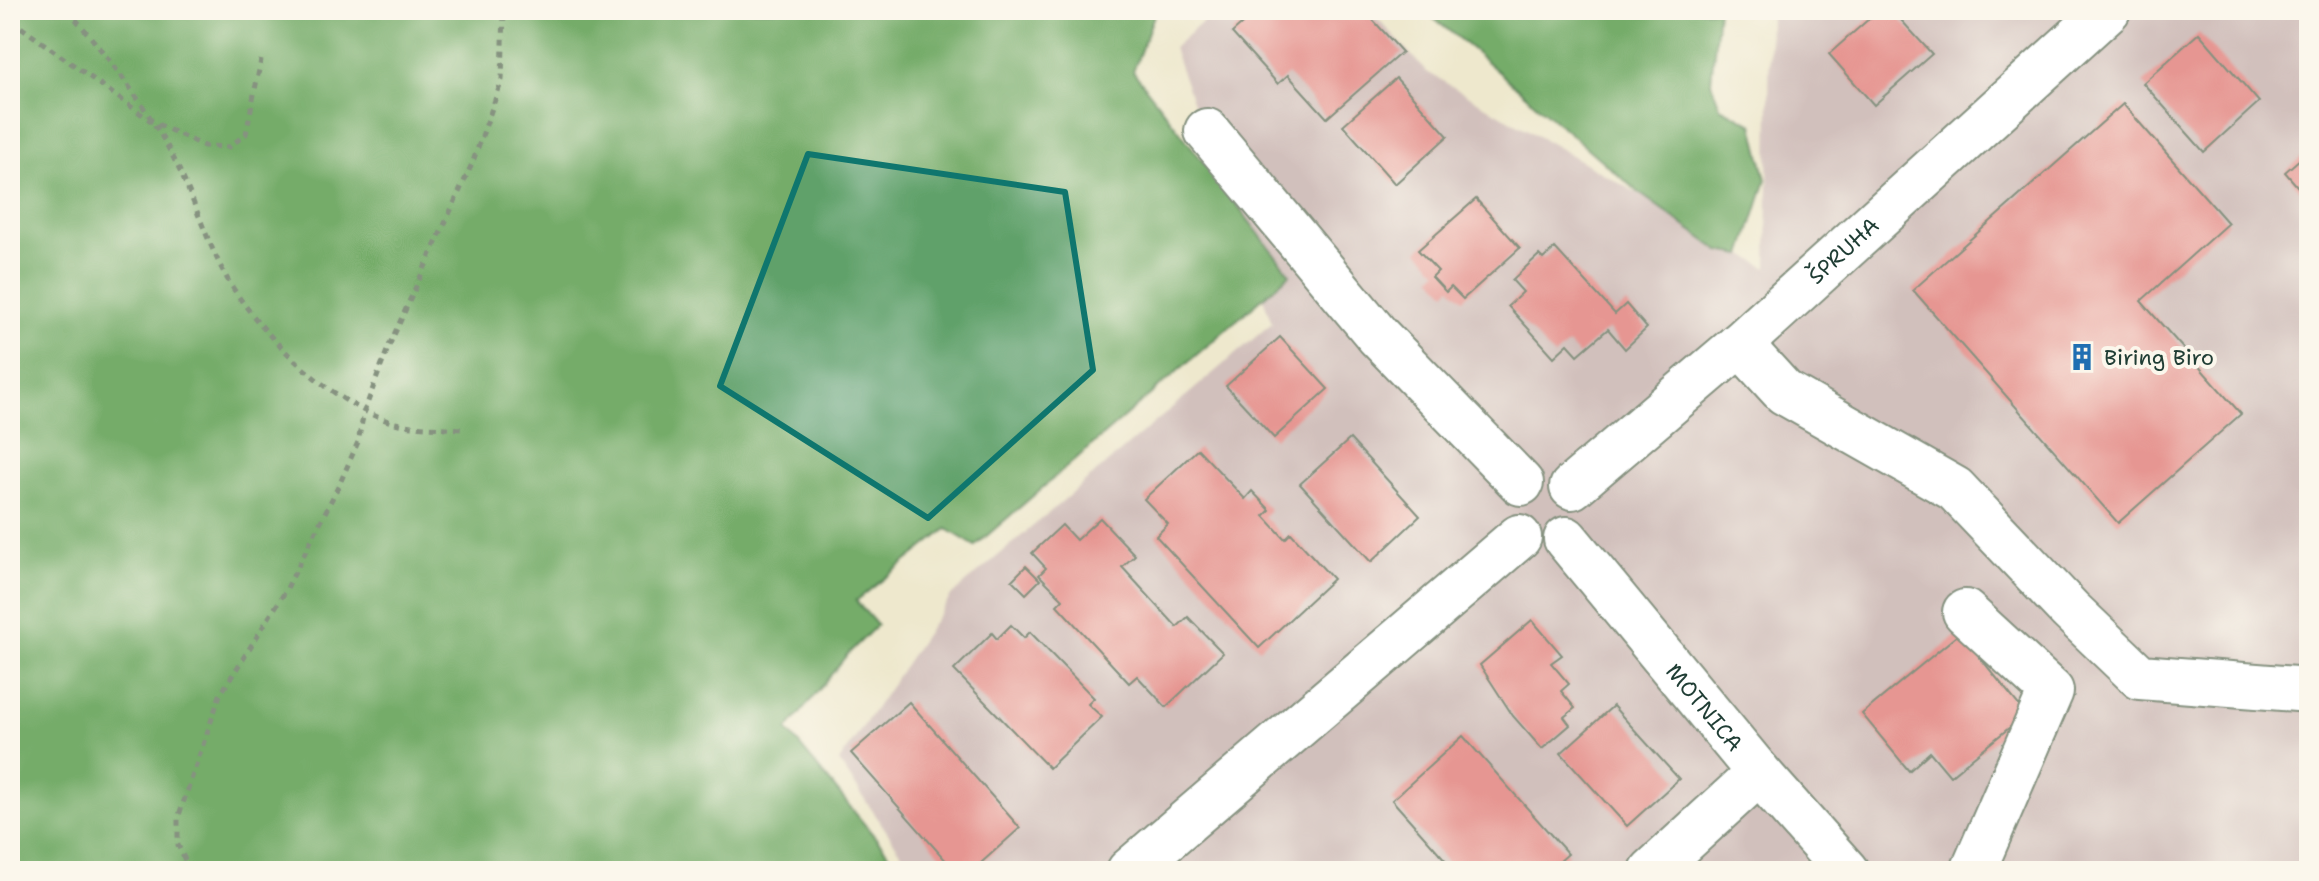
<svg xmlns="http://www.w3.org/2000/svg" width="2319" height="881" font-family="'Shantell Sans',sans-serif">
  <style>
    .industrial { fill: #d1c0bc }
    .forest { fill: #75ac69; stroke: #4a744e; stroke-width: 2 }
    .building { fill: #e69692 }
    .lines { fill: none; stroke-linecap: round; stroke-linejoin: round }
    .minor-casing { stroke: #869280; stroke-width: 48 }
    .path { stroke: #869280; stroke-width: 5; stroke-dasharray: 6 6; stroke-linecap: butt }
    .minor { stroke: #fff; stroke-width: 44 }
    .marked { fill: #0f766e; fill-opacity: 0.2; stroke: #0f766e; stroke-width: 6; stroke-linejoin: round }
    .labels { text-anchor: middle; dominant-baseline: central; stroke-width: 8; stroke-linejoin: round; paint-order: stroke }
    .street-label { font-size: 22px; fill: #1f3d34; stroke: #fbf7ec }
    .poi-label { font-size: 22px; fill: #1f3d34; stroke: #fbf7ec; text-anchor: start }
  </style>
  <rect width="100%" height="100%" fill="#fbf7ec"/>
  <filter id="ink" filterUnits="userSpaceOnUse"><feTurbulence type="fractalNoise" baseFrequency=".0125" numOctaves="2"/><feDisplacementMap in="SourceGraphic" scale="16" xChannelSelector="R" yChannelSelector="G"/><feConvolveMatrix kernelMatrix="1 2 1 2 8 2 1 2 1" color-interpolation-filters="sRGB"/></filter>
  <filter id="wash" filterUnits="userSpaceOnUse"><feTurbulence type="fractalNoise" baseFrequency=".006" numOctaves="4" result="noise"/><feDisplacementMap in="SourceGraphic" scale="32" xChannelSelector="R" yChannelSelector="G"/><feGaussianBlur stdDeviation="1.8" result="paint"/><feColorMatrix in="noise" values="0 0 0 0 0 0 0 0 0 0 0 0 0 0 0 0 0 1.4 0 .05"/><feComposite in="paint" operator="in"/></filter>
  <g filter="url(#wash)">
    <rect width="100%" height="100%" fill="#eee8cd"/>
    <!-- industrial -->
    <path class="industrial" d="M1216 10H1370L1427 72 1767 268 1770 10H2309V871H914L839 762 952 595 1272 323 1173 48Z"/>
    <!-- forest -->
    <g class="forest">
      <path d="M10 10H1156L1133 71 1290 274 975 546 947 529 856 601 877 625 846 656 787 730 903 871H10Z"/>
      <path d="M1423 10H1718L1711 82 1720 107 1753 124 1766 180 1742 255 1720 251 1638 192 1473 50Z"/>
    </g>
    <g id="blocks">
      <!-- building -->
      <g class="building">
        <path d="M1258 10H1364L1402 52 1327 118 1288 75 1278 84 1232 33Z"/>
        <path d="M1879 10H1892L1932 54 1874 105 1829 54Z"/>
        <path d="M2199 33 2259 102 2204 152 2143 83Z"/>
        <path d="M1396 78 1448 136 1395 184 1343 125Z"/>
        <path d="M2123 104 2228 223 2141 301 2241 414 2118 523 1913 290Z"/>
        <path d="M2309 151V200L2285 172Z"/>
        <path d="M1476 199 1520 248 1463 299 1451 287 1446 292 1432 277 1438 271 1418 250Z"/>
        <path d="M1555 248 1615 314 1626 304 1647 328 1625 349 1608 329 1578 355 1568 344 1554 357 1508 306 1523 292 1512 280 1539 255 1543 259Z"/>
        <path d="M1280 337 1328 389 1274 438 1226 386Z"/>
        <path d="M1350 439 1420 516 1371 562 1300 484Z"/>
        <path d="M1198 449 1245 499 1252 491 1270 510 1264 516 1285 539 1291 533 1333 579 1259 648 1156 536 1168 524 1144 499Z"/>
        <path d="M1100 518 1135 555 1122 567 1177 627 1188 617 1223 653 1166 707 1137 676 1129 683 1057 605 1063 599 1039 575 1046 568 1032 553 1062 525 1076 540Z"/>
        <path d="M1026 566 1040 580 1026 594 1012 580Z"/>
        <path d="M1532 620 1562 655 1551 663 1569 684 1561 691 1575 708 1564 717 1570 725 1542 749 1513 716 1480 665Z"/>
        <path d="M1011 625 1024 638 1030 632 1094 698 1088 704 1102 717 1049 768 954 670 992 633 997 639Z"/>
        <path d="M1960 633 2026 714 1950 776 1930 752 1909 771 1862 714Z"/>
        <path d="M909 702 1020 828 972 871H955L851 753Z"/>
        <path d="M1613 706 1679 779 1627 826 1561 753Z"/>
        <path d="M1463 736 1568 854 1549 871H1455L1392 800Z"/>
      </g>
    </g>
  </g>
  <g filter="url(#ink)">
    <use href="#blocks" fill-opacity="0" stroke="#869280" stroke-width="2"/>
    <g class="lines">
      <!-- minor casing -->
      <g class="minor-casing">
        <g id="minor">
          <path d="M1207 131 1378 336 1521 483"/>
          <path d="M1740 344 1784 392 1955 489 2070 610 2140 677 2309 690"/>
          <path id="s1" d="M1572 487 1740 344 2108 10"/>
          <path id="s2" d="M1566 539 1759 773 1846 871"/>
          <path d="M1965 612 2051 691 1973 871"/>
          <path d="M1129 871 1519 537"/>
          <path d="M1652 871 1759 773"/>
        </g>
      </g>
      <!-- path -->
      <g class="path">
        <path d="M68 10C107 56 149 108 176 163 195 201 207 243 228 280 259 333 334 407 395 423 416 428 440 427 461 429"/>
        <path d="M10 23 18 25 151 121 204 146 229 147 246 134 261 60"/>
        <path d="M190 871 178 845V818L220 695 285 592 340 483 358 442 364 412 388 348 472 164 502 80 504 10"/>
      </g>
      <!-- minor -->
      <use href="#minor" class="minor"/>
    </g>
  </g>
  <!-- marked area -->
  <path class="marked" d="M808 154 1065 192 1093 370 928 518 720 386Z"/>
  <!-- icons -->
  <defs>
    <g id="building-bare" transform="scale(2.16)"><path d="M-4-6H4V6H1V3H-1V6H-4ZM-2.5-4.3h1.7v1.8h-1.7ZM.8-4.3h1.7v1.8H.8ZM-2.5-1h1.7V.8h-1.7ZM.8-1h1.7V.8H.8Z" fill="#1f6fb2" stroke="#fbf7ec" stroke-width="2.5" paint-order="stroke"/></g>
  </defs>
  <g fill-rule="evenodd">
    <use href="#building-bare" x="2082" y="357"/>
  </g>
  <g class="labels">
    <!-- street labels -->
    <g class="street-label">
      <text stroke="none"><textPath href="#s1" startOffset="360">ŠPRUHA</textPath></text>
      <text stroke="none"><textPath href="#s2" startOffset="218">MOTNICA</textPath></text>
    </g>
    <!-- poi labels -->
    <g class="poi-label">
      <text x="2104" y="357">Biring Biro</text>
    </g>
  </g>
  <!-- margin -->
  <rect width="2319" height="881" fill="none" stroke="#fbf7ec" stroke-width="40"/>
</svg>
